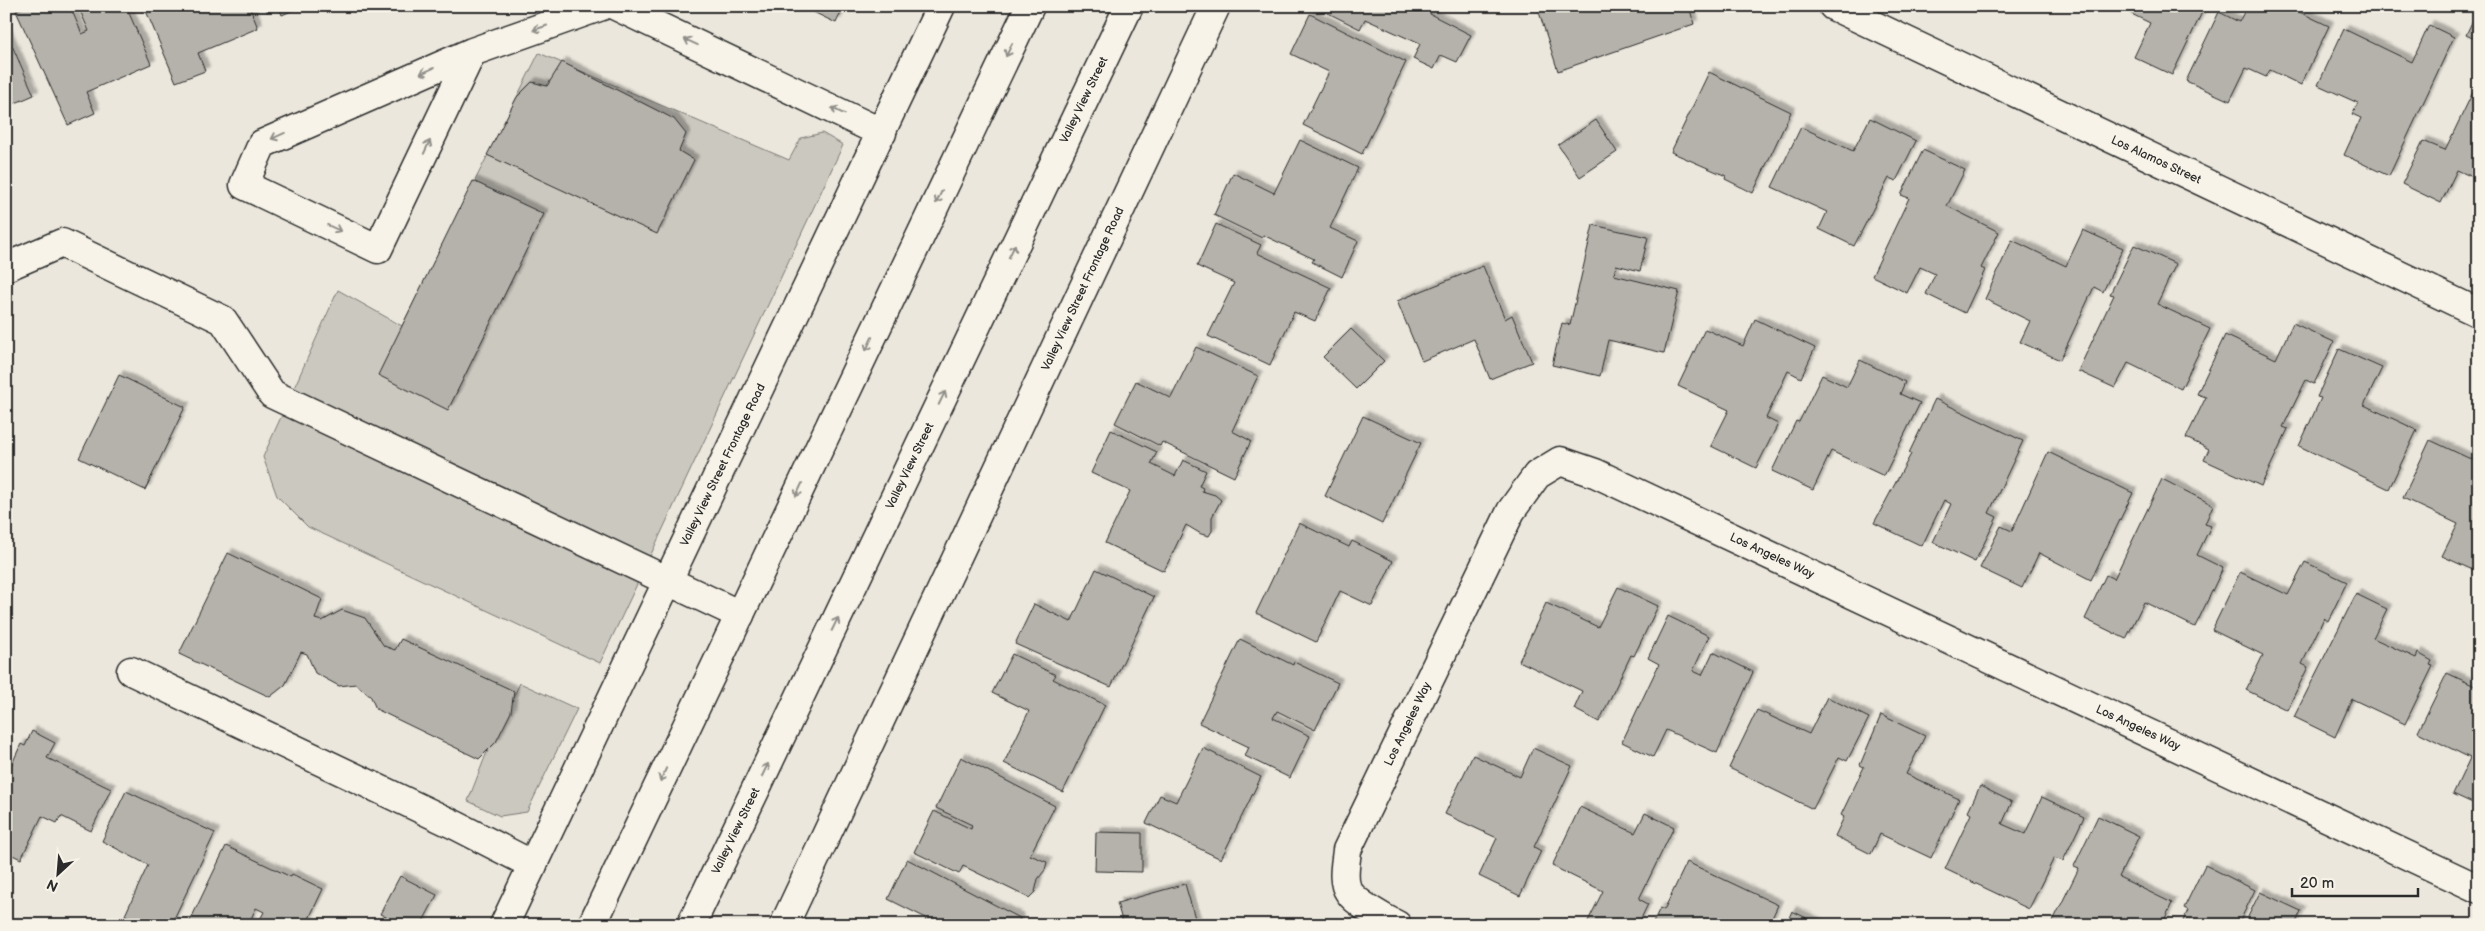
<svg xmlns="http://www.w3.org/2000/svg" width="2485" height="931" font-family="'Balsamiq Sans',sans-serif">
  <style>
    .green { fill: #cbc8bf; stroke: #7b7a75 }
    .building { fill: #b5b2ab; stroke: #2b2b2b; filter: url(#shadow) }
    .lines { fill: none; stroke-linecap: round; stroke-linejoin: round }
    .minor-casing { stroke: #2b2b2b; stroke-width: 31 }
    .major-casing { stroke: #2b2b2b; stroke-width: 31 }
    .minor { stroke: #f7f3e8; stroke-width: 28 }
    .major { stroke: #f7f3e8; stroke-width: 28 }
    .oneway { stroke: #918f8a }
    .labels { text-anchor: middle; dominant-baseline: central; stroke-width: 4; stroke-linejoin: round; paint-order: stroke }
    .street-label { font-size: 12px; fill: #2b2b2b; stroke: #f7f3e8 }
  </style>
  <defs>
    <filter id="shadow"><feDropShadow dx="4.5" dy="-4.5" stdDeviation="1" flood-color="#0004"/></filter>
  </defs>
  <rect width="100%" height="100%" fill="#ebe7dd"/>
  <filter id="ink" filterUnits="userSpaceOnUse"><feTurbulence type="fractalNoise" baseFrequency=".02" numOctaves="2"/><feDisplacementMap in="SourceGraphic" scale="10" xChannelSelector="R" yChannelSelector="G"/><feConvolveMatrix kernelMatrix="1 2 1 2 8 2 1 2 1" color-interpolation-filters="sRGB"/></filter>
  <g filter="url(#ink)">
    <!-- green -->
    <g class="green">
      <path d="M539 53 789 160 801 138 822 133 843 145 600 663 308 527 277 496 263 457 338 290 402 326Z"/>
      <path d="M520 683 577 709 527 812 500 816 468 801 485 757Z"/>
    </g>
    <!-- building -->
    <g class="building">
      <path d="M26 6H70L82 34 89 31 78 6H126L151 64 86 92 95 113 68 125 16 11Z"/>
      <path d="M144 6H249L258 28 198 53 205 71 176 82Z"/>
      <path d="M265 6H303L282 15 279 7 267 12Z"/>
      <path d="M801 6H844L836 23Z"/>
      <path d="M1319 6H1434L1430 14 1471 35 1457 62 1441 55 1434 69 1413 59 1420 44 1365 19 1360 29 1318 8Z"/>
      <path d="M1537 6H1689L1694 24 1558 71Z"/>
      <path d="M2115 6H2205L2172 75 2134 57 2150 23Z"/>
      <path d="M2247 6H2287L2329 26 2301 85 2270 70 2266 77 2246 68 2230 101 2186 81 2219 12 2239 22Z"/>
      <path d="M2479 7V41L2466 35Z"/>
      <path d="M1310 14 1406 62 1362 154 1303 125 1329 72 1291 54Z"/>
      <path d="M2429 25 2454 37 2389 176 2344 155 2361 118 2352 114 2358 103 2318 85 2344 29 2412 62Z"/>
      <path d="M6 32 34 95 6 107Z"/>
      <path d="M562 62 674 119 686 134 679 151 694 160 657 234 487 155 517 97 532 82 547 86Z"/>
      <path d="M1709 72 1791 112 1753 193 1725 179 1726 176 1671 152Z"/>
      <path d="M2473 92 2479 95V180L2457 170 2441 203 2402 184 2423 141 2445 150Z"/>
      <path d="M1870 118 1916 141 1896 181 1889 178 1854 246 1819 229 1827 212 1772 187 1801 127 1853 151Z"/>
      <path d="M1596 120 1617 152 1580 177 1558 145Z"/>
      <path d="M1300 140 1358 168 1330 228 1358 241 1342 277 1312 262 1314 259 1263 235 1262 238 1214 215 1233 173 1274 193Z"/>
      <path d="M1923 150 1965 170 1947 206 1999 232 1981 268 1985 270 1965 313 1926 294 1935 274 1920 267 1907 293 1872 276 1909 198 1901 195Z"/>
      <path d="M473 181 544 214 448 410 378 375Z"/>
      <path d="M1216 224 1261 245 1257 253 1331 288 1315 321 1294 312 1270 365 1208 336 1234 283 1197 266Z"/>
      <path d="M1593 225 1648 237 1640 271 1616 265 1614 275 1679 291 1664 353 1608 340 1600 376 1552 365 1562 323 1570 325Z"/>
      <path d="M2083 230 2123 248 2103 292 2094 287 2060 360 2020 342 2030 321 1985 299 2012 240 2066 266Z"/>
      <path d="M2134 245 2176 264 2157 304 2210 329 2181 389 2128 363 2115 388 2078 371 2114 295 2110 294Z"/>
      <path d="M1483 266 1505 319 1512 315 1532 362 1490 379 1474 339 1422 361 1397 301Z"/>
      <path d="M1755 319 1815 348 1801 378 1788 371 1766 418 1778 424 1756 468 1711 446 1729 410 1678 386 1705 329 1743 346Z"/>
      <path d="M2293 323 2334 342 2314 384 2306 380 2283 427 2288 429 2261 486 2204 460 2209 449 2186 438 2206 397 2197 394 2225 335 2276 359Z"/>
      <path d="M1351 329 1384 361 1356 389 1323 357Z"/>
      <path d="M1196 347 1258 376 1232 431 1251 441 1234 477 1162 442 1160 446 1115 423 1136 381 1171 398Z"/>
      <path d="M2339 349 2382 368 2364 405 2417 430 2389 489 2299 446 2321 398 2317 397Z"/>
      <path d="M1860 360 1905 382 1900 394 1920 403 1884 476 1831 451 1813 490 1772 471 1796 421 1799 422 1822 375 1847 387Z"/>
      <path d="M119 375 185 407 145 490 79 458Z"/>
      <path d="M1935 399 2023 441 1989 513 1997 517 1975 562 1933 542 1951 504 1944 500 1922 546 1874 523 1911 454 1909 453Z"/>
      <path d="M1363 416 1421 443 1382 524 1325 496Z"/>
      <path d="M1111 430 1157 452 1151 464 1175 476 1183 460 1206 471 1199 486 1203 488 1202 491 1215 495 1221 500 1212 517V531L1209 536 1201 534 1186 525 1164 571 1105 543 1130 491 1091 473Z"/>
      <path d="M2430 440 2479 463V563L2475 571 2442 556 2458 524 2403 498Z"/>
      <path d="M2048 452 2133 493 2091 580 2039 553 2022 588 1980 568 2001 526 2012 531Z"/>
      <path d="M2162 479 2213 505 2205 524 2211 526 2197 555 2223 568 2195 627 2144 602 2126 639 2085 619 2106 575 2114 579Z"/>
      <path d="M1299 523 1349 547 1352 541 1393 561 1372 606 1340 591 1316 642 1256 613Z"/>
      <path d="M228 553 322 599 315 619 322 621 342 610 365 618 384 646 395 650 401 639 514 691 511 712 496 742 479 759 376 709 371 697 356 684 339 686 315 673 307 654 301 652 285 685 270 697 179 654Z"/>
      <path d="M2305 562 2347 582 2328 621 2324 618 2302 664 2308 667 2287 710 2246 690 2263 655 2212 630 2240 572 2288 595Z"/>
      <path d="M1096 569 1154 597 1111 687 1015 644 1034 604 1071 622Z"/>
      <path d="M1618 587 1658 606 1634 656 1631 655 1599 722 1574 709 1582 691 1519 661 1546 603 1598 627Z"/>
      <path d="M2356 594 2387 609 2373 638 2416 658 2418 653 2432 661 2430 665 2433 666 2405 724 2352 699 2335 737 2294 717Z"/>
      <path d="M1668 616 1709 636 1693 671 1702 675 1713 652 1753 672 1717 753 1666 730 1653 757 1622 742 1659 664 1648 658Z"/>
      <path d="M1240 639 1293 665 1294 662 1338 683 1315 730 1277 711 1273 718 1310 736 1290 778 1245 756 1249 747 1199 723Z"/>
      <path d="M1012 654 1056 675 1053 679 1105 705 1063 792 1004 763 1029 711 992 693Z"/>
      <path d="M2447 673 2479 688V806L2453 794 2470 758 2418 732Z"/>
      <path d="M1827 697 1869 718 1847 761 1839 757 1813 809 1729 768 1757 710 1809 734Z"/>
      <path d="M1881 715 1925 736 1906 774 1959 799 1931 858 1880 834 1871 854 1835 836 1844 817 1841 815 1864 767 1860 765Z"/>
      <path d="M32 731 55 743 47 758 111 789 91 831 61 816 57 823 42 816 21 859 6 852V770L8 765 11 766 21 744 25 746Z"/>
      <path d="M1203 748 1261 777 1221 859 1146 823 1160 795 1176 802Z"/>
      <path d="M1533 748 1572 766 1534 847 1541 851 1520 896 1479 876 1497 838 1445 814 1473 755 1520 777Z"/>
      <path d="M961 757 1055 806 1030 855 1047 862 1045 870 1038 879 1035 892 1029 898 963 866 959 874 914 852 934 811 971 829 972 825 936 808Z"/>
      <path d="M1980 786 2012 802 2002 824 2025 834 2042 797 2084 817 2063 861 2054 858 2029 909 1945 869 1971 814 1968 812Z"/>
      <path d="M126 791 215 833 171 925H144L125 915 148 865 102 841Z"/>
      <path d="M1580 807 1635 833 1645 813 1674 827 1639 899 1648 904 1638 925H1586L1603 891 1552 866Z"/>
      <path d="M2098 816 2139 836 2119 877 2172 903 2162 925H2051L2079 868 2074 866Z"/>
      <path d="M1096 832 1142 833V872L1095 871Z"/>
      <path d="M226 846 291 877 292 874 323 889 306 925H257L264 912 256 908 248 925H188Z"/>
      <path d="M907 859 1020 918 1017 925H924L926 918 888 899Z"/>
      <path d="M1687 862 1778 905 1769 925H1652L1660 908 1664 910Z"/>
      <path d="M2205 865 2255 890 2238 925H2181L2188 910 2184 908Z"/>
      <path d="M400 876 437 895 421 925H402L380 914Z"/>
      <path d="M1185 884 1197 925H1121L1123 924 1117 903Z"/>
      <path d="M2260 892 2301 911 2295 925H2244Z"/>
      <path d="M1792 911 1821 925H1786Z"/>
    </g>
    <g class="lines">
      <!-- minor casing -->
      <g class="minor-casing">
        <g id="minor">
          <path d="M616 6 882 133"/>
          <path d="M1833 6 2479 313"/>
          <path d="M472 52 378 249 244 185 262 144 472 52 602 6"/>
          <path d="M6 267 62 243 223 320 272 394 740 615"/>
          <path d="M131 671 457 826 533 865"/>
          <path d="M504 925 941 6"/>
          <path d="M784 925 1216 6"/>
          <path d="M1397 925C1384 919 1356 903 1349 892 1341 881 1346 862 1347 850L1511 511 1537 475 1560 461 1595 473 2479 889"/>
        </g>
      </g>
      <!-- major casing -->
      <g class="major-casing">
        <g id="major">
          <path d="M592 925 1030 6"/>
          <path d="M691 925 1129 6"/>
        </g>
      </g>
      <!-- minor -->
      <use href="#minor" class="minor"/>
      <!-- major -->
      <use href="#major" class="major"/>
    </g>
    <!-- one-way arrows -->
    <defs><path id="oneway-shaft" d="M-6 0H5M1.5-3L5.5 0L1.5 3" fill="none" stroke-width="1.6" stroke-linecap="round" stroke-linejoin="round" transform="scale(1.25)"/></defs>
    <g class="oneway">
      <use href="#oneway-shaft" transform="translate(540 28) rotate(161)"/>
      <use href="#oneway-shaft" transform="translate(691 42) rotate(-155)"/>
      <use href="#oneway-shaft" transform="translate(1009 50) rotate(115)"/>
      <use href="#oneway-shaft" transform="translate(427 71) rotate(156)"/>
      <use href="#oneway-shaft" transform="translate(838 111) rotate(-154)"/>
      <use href="#oneway-shaft" transform="translate(278 136) rotate(156)"/>
      <use href="#oneway-shaft" transform="translate(427 147) rotate(-65)"/>
      <use href="#oneway-shaft" transform="translate(939 197) rotate(115)"/>
      <use href="#oneway-shaft" transform="translate(334 228) rotate(25)"/>
      <use href="#oneway-shaft" transform="translate(1012 251) rotate(-64)"/>
      <use href="#oneway-shaft" transform="translate(869 344) rotate(115)"/>
      <use href="#oneway-shaft" transform="translate(942 398) rotate(-64)"/>
      <use href="#oneway-shaft" transform="translate(799 490) rotate(115)"/>
      <use href="#oneway-shaft" transform="translate(835 624) rotate(-64)"/>
      <use href="#oneway-shaft" transform="translate(765 770) rotate(-64)"/>
      <use href="#oneway-shaft" transform="translate(663 775) rotate(115)"/>
    </g>
  </g>
  <g class="labels">
    <!-- street labels -->
    <g class="street-label">
      <text transform="translate(1084 100) rotate(-64)">Valley View Street</text>
      <text transform="translate(2156 160) rotate(25)">Los Alamos Street</text>
      <text transform="translate(1083 289) rotate(-65)">Valley View Street Frontage Road</text>
      <text transform="translate(723 465) rotate(-64)">Valley View Street Frontage Road</text>
      <text transform="translate(910 466) rotate(-64)">Valley View Street</text>
      <text transform="translate(1772 556) rotate(25)">Los Angeles Way</text>
      <text transform="translate(1408 724) rotate(-64)">Los Angeles Way</text>
      <text transform="translate(2138 728) rotate(25)">Los Angeles Way</text>
      <text transform="translate(736 831) rotate(-64)">Valley View Street</text>
    </g>
  </g>
  <!-- margin -->
  <rect width="2485" height="931" fill="none" stroke="#f7f3e8" stroke-width="25"/>
  <rect x="12" y="12" width="2460" height="906" fill="none" stroke="#2b2b2b" stroke-width="2" filter="url(#ink)"/>
  <!-- north arrow -->
  <g transform="translate(58 874) rotate(206)" stroke="#f7f3e8" stroke-width="4" paint-order="stroke">
  <path d="M0-4L9 19L0 12L-9 19Z" fill="#2b2b2b"/>
  <text y="-8" font-size="14" font-weight="bold" text-anchor="middle" fill="#2b2b2b">N</text>
  </g>
  <!-- scale -->
  <path d="M2292 888v8h126v-8" fill="none" stroke="#2b2b2b" stroke-width="2.5"/>
  <text x="2300" y="888" font-size="15" fill="#2b2b2b" stroke="#f7f3e8" stroke-width="4" paint-order="stroke">20 m</text>
</svg>
